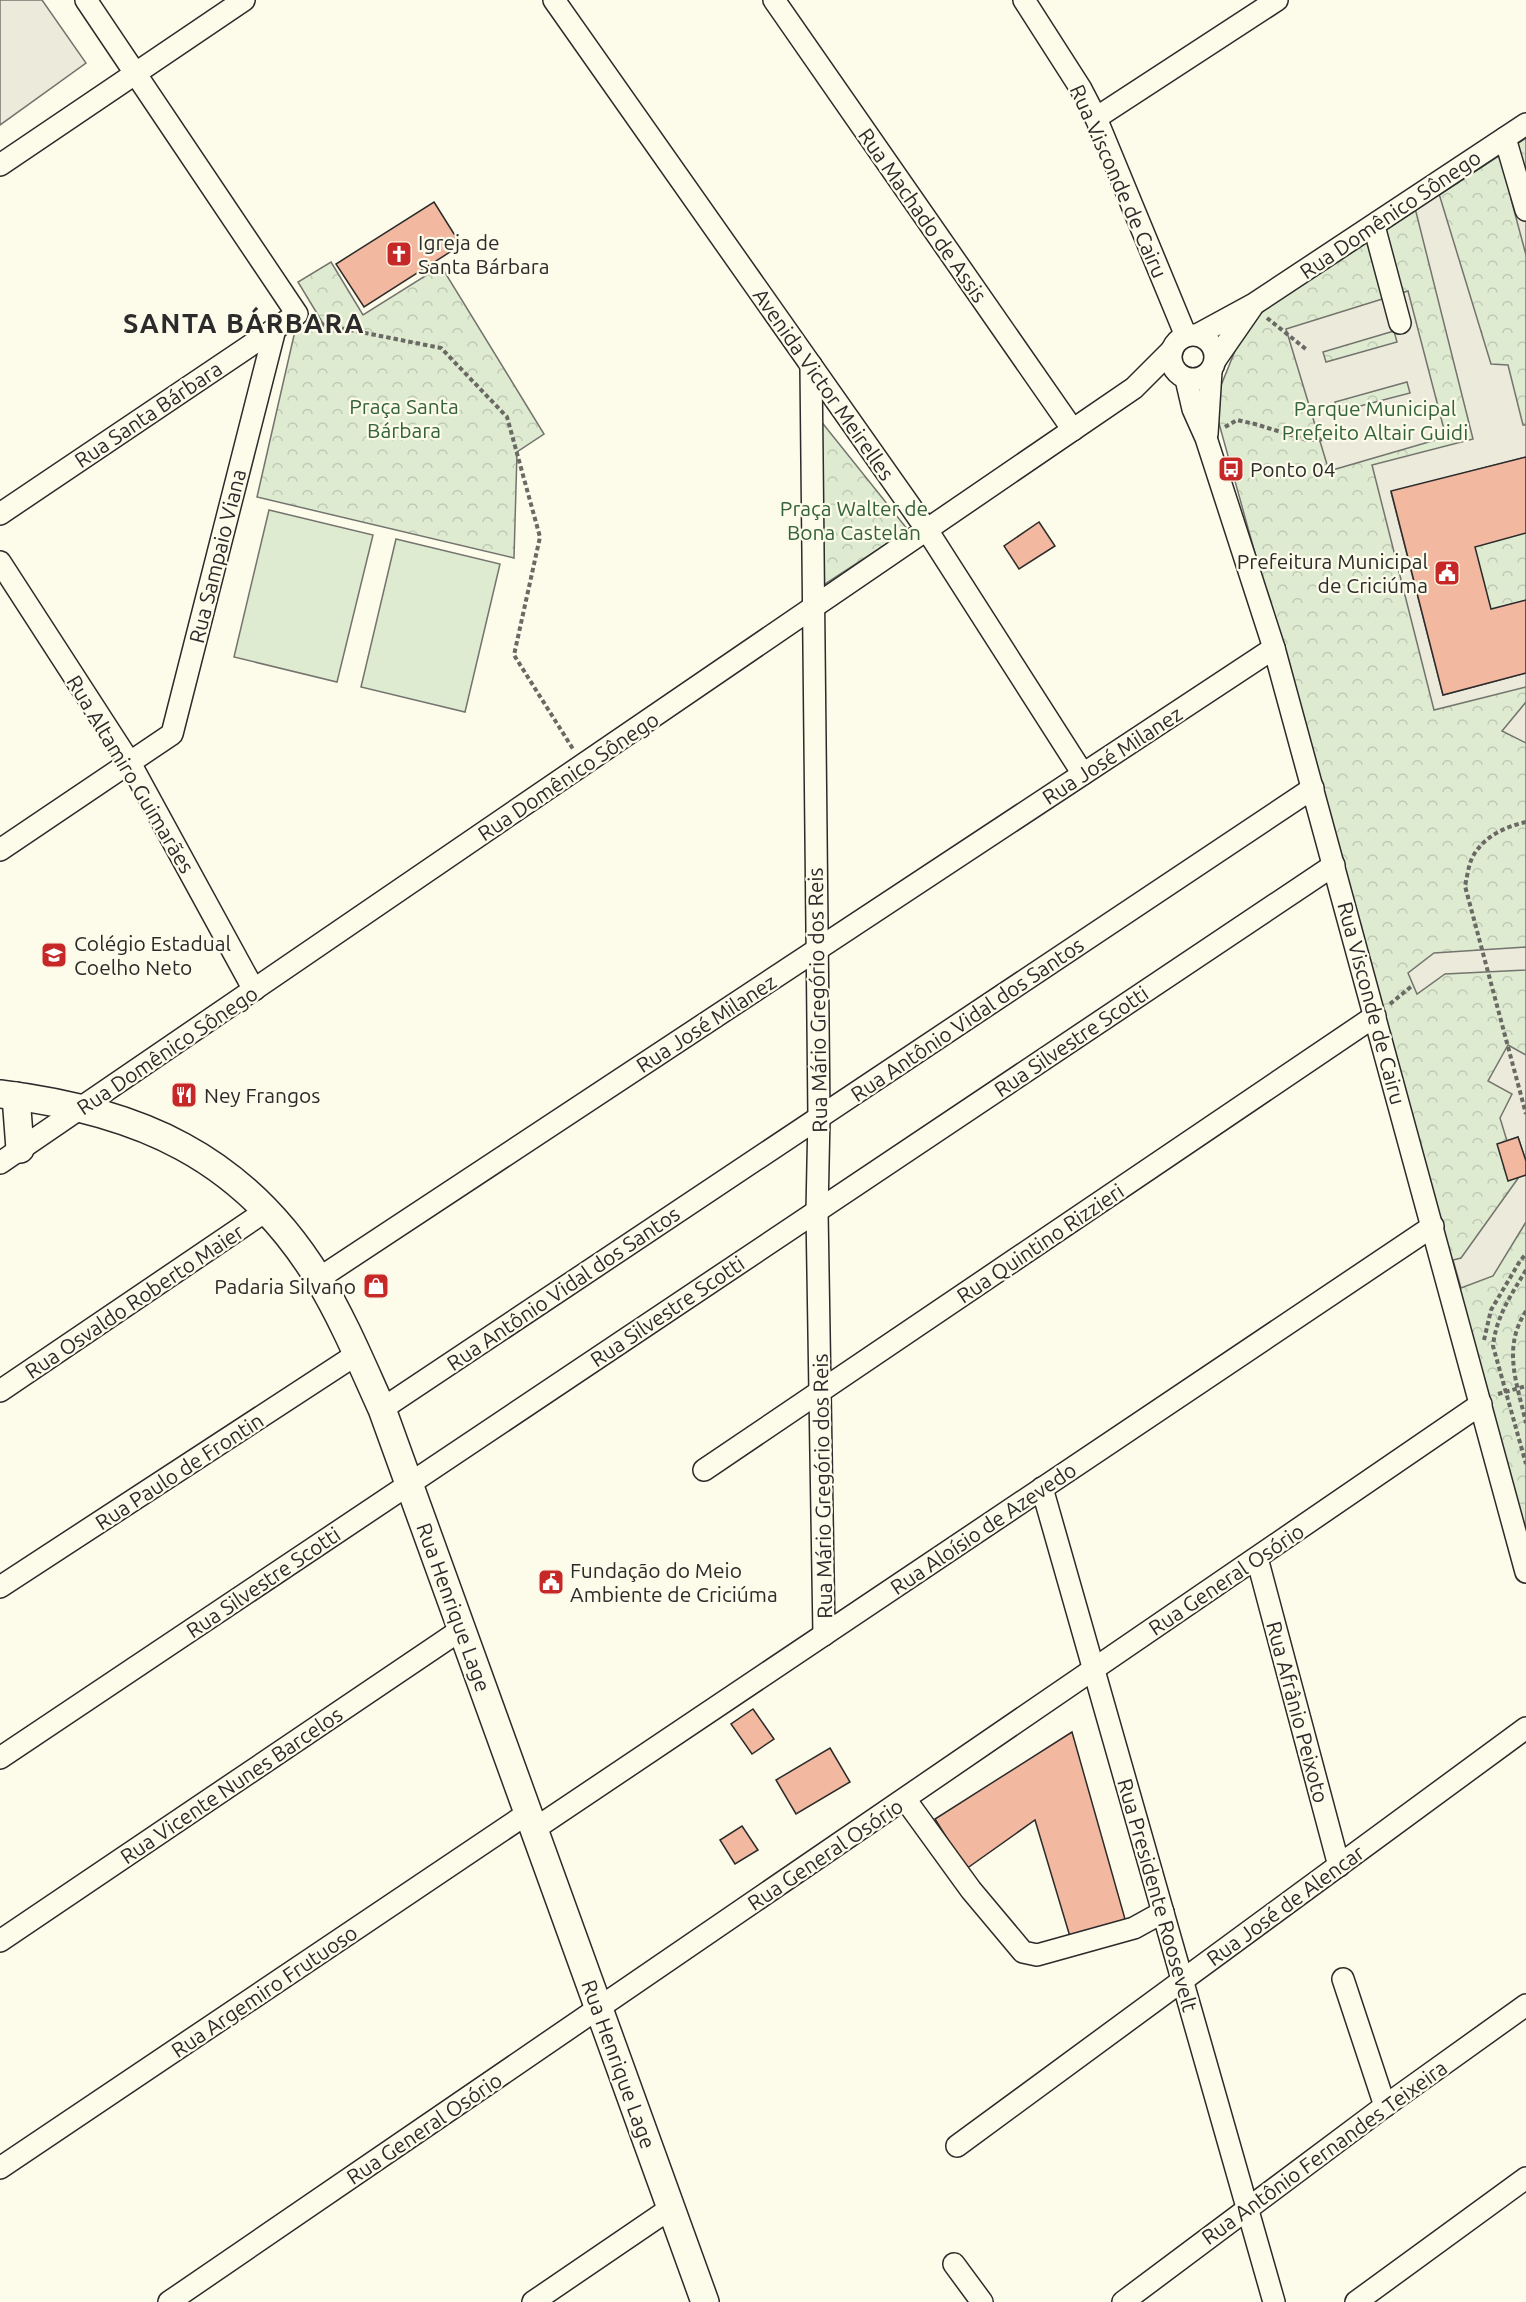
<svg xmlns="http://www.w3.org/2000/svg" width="1526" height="2302" font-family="Ubuntu,sans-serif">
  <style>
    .park { fill: url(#park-crowns); stroke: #74746e; stroke-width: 1.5 }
    .pitch { fill: #deebd1; stroke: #74746e; stroke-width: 1.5 }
    .parking { fill: #eceadb; stroke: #74746e; stroke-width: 1.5; fill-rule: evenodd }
    .building { fill: #f2b8a0; stroke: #2b2b2b; stroke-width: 1.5 }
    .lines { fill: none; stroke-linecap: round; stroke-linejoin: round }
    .minor-casing { stroke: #2b2b2b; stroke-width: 24 }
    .major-casing { stroke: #2b2b2b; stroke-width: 30 }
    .path { stroke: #6a6964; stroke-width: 4; stroke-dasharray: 4.5 3; stroke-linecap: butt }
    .minor { stroke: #fdfbea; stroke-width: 21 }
    .major { stroke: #fdfbea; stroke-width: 27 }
    .labels { text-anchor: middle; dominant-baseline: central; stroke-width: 4.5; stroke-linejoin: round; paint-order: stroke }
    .street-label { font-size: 21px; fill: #2b2b2b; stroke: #fdfbea }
    .poi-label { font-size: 21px; fill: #2b2b2b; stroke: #fdfbea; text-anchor: start }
    .park-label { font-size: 21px; fill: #34623c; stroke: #fdfbea }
    .district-label { font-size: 27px; font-weight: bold; letter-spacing: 1.5px; fill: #2b2b2b; stroke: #fdfbea }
  </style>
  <defs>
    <pattern id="park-crowns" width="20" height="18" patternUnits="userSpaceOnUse" patternTransform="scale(1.5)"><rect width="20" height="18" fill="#deebd1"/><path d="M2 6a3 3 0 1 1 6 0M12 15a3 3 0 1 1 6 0" fill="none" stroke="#bfcab4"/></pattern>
  </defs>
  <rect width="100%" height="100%" fill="#fdfbea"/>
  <!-- park -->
  <g class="park">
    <path d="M1526 138V1531L1215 409 1216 398 1245 326 1253 317Z"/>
    <path d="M331 262 363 315 441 266 544 434 517 452 514 558 257 497 295 331 324 325 298 282Z"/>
    <path d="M816 415 908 530 819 588Z"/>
  </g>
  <!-- pitch -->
  <g class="pitch">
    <path d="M269 510 373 535 337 682 234 657Z"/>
    <path d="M396 539 500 564 465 712 361 687Z"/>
  </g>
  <!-- parking -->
  <g class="parking">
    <path d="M0 0H42L86 63 0 125Z"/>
    <path d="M1436 184 1491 364 1508 365 1523 425H1526V457L1391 492 1443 695 1526 673V687L1434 710 1372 465 1473 439 1413 200Z"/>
    <path d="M1526 195V255L1511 199Z"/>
    <path d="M1408 291 1446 437 1329 471 1286 329ZM1394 331 1397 342 1326 362 1323 352ZM1407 382 1410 393 1337 412 1335 402Z"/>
    <path d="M1526 702V743L1502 731Z"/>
    <path d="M1526 947V970L1445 974 1417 994 1408 973 1434 953Z"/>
    <path d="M1508 1045 1526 1055V1161L1518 1137 1507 1141 1500 1118 1512 1094 1488 1081Z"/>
    <path d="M1526 1175V1222L1493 1276 1461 1288 1453 1260 1461 1258 1519 1177Z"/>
  </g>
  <!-- building -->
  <g class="building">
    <path d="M434 202 461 245 364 307 336 264Z"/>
    <path d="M1526 457V533L1475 547 1491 609 1526 600V673L1443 695 1391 491Z"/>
    <path d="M1039 522 1055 546 1019 569 1004 546Z"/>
    <path d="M1518 1137 1526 1161V1175L1508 1181 1497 1144Z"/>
    <path d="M753 1709 774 1739 752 1754 731 1724Z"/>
    <path d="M1072 1732 1125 1919 1071 1940 1035 1820 966 1869 935 1819Z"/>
    <path d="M830 1748 850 1782 796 1814 776 1780Z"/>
    <path d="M742 1826 758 1850 735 1864 720 1840Z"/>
  </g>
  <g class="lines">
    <!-- minor casing -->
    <g class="minor-casing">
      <g id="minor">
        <path d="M554 0 927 530 1083 774"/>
        <path d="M774 0 1073 430"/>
        <path d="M1024 0 1081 89 1096 118 1186 336"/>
        <path d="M1096 118 1277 0"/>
        <path d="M1505 138 1526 210"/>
        <path d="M0 165 244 0"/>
        <path d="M1374 226 1400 323"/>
        <circle cx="1193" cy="357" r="22"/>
        <path d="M1197 335 1254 304 1526 124"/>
        <path d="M1216 359 1252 307"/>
        <path d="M811 365 819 1117 817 1211 824 1635"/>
        <path d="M1186 379 1193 409 1206 438 1274 648 1526 1572"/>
        <path d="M1207 434 1211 371"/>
        <path d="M0 514 297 314 86 0"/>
        <path d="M0 562 130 763 254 990"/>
        <path d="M0 850 172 734 275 329"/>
        <path d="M0 1163 1134 388 1172 350"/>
        <path d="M318 1279 1274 648"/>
        <path d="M0 1391 267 1210"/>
        <path d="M382 1409 1313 788"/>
        <path d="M704 1470 1375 1016"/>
        <path d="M1042 1488 1274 2302"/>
        <path d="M1257 1558 1339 1866"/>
        <path d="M0 1587 357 1354"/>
        <path d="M0 1758 1334 865"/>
        <path d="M905 1799 971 1890 1023 1952 1037 1955 1134 1928 1163 1912"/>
        <path d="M533 1830 1433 1226"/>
        <path d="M0 1941 462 1629"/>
        <path d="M1343 1979 1385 2106"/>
        <path d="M957 2146 1526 1728"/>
        <path d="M0 2168 528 1813"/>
        <path d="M954 2264 982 2302"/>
        <path d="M169 2302 1481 1404"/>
        <path d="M533 2302 671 2208"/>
        <path d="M1123 2302 1385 2106 1526 2005"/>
        <path d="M1356 2302 1526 2178"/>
      </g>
    </g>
    <!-- major casing -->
    <g class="major-casing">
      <g id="major">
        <path d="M0 1094C138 1111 243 1156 318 1278 343 1319 362 1365 382 1409L705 2302"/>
        <path d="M16 1096 20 1149"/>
      </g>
    </g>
    <!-- path -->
    <g class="path">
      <path d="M1267 318 1307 350"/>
      <path d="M313 321 325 325 441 348 507 417 540 537 514 655 573 749"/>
      <path d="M1225 427 1237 420 1255 424 1307 440 1331 439"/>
      <path d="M1526 822C1504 827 1483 837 1472 858 1468 867 1467 878 1465 886L1526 1114"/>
      <path d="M1390 1004 1413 985"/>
      <path d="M1526 1270C1511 1295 1496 1317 1493 1346L1526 1464"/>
      <path d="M1526 1311C1502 1348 1517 1383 1526 1423"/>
      <path d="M1484 1340 1491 1310 1520 1261 1526 1254"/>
      <path d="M1498 1394 1526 1386"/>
    </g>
    <!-- minor -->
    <use href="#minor" class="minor"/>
    <!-- major -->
    <use href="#major" class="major"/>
  </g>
  <!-- icons -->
  <defs>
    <g id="church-square" transform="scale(1.35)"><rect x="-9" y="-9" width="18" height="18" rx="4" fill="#c62828" stroke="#fdfbea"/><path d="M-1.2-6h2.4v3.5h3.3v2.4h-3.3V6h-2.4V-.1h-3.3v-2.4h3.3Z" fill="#fff"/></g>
    <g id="bus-square" transform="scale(1.35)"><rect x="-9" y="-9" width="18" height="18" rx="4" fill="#c62828" stroke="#fdfbea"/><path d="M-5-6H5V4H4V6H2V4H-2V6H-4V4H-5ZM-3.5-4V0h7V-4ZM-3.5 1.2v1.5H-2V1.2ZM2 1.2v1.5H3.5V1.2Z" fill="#fff"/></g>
    <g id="civic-square" transform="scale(1.35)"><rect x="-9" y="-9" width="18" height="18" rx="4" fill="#c62828" stroke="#fdfbea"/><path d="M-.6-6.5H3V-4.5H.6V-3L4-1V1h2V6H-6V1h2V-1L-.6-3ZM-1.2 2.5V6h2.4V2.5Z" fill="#fff"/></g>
    <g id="school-square" transform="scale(1.35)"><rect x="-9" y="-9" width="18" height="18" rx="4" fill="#c62828" stroke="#fdfbea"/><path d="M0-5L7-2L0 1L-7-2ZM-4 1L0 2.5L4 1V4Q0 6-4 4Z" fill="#fff"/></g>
    <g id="restaurant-square" transform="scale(1.35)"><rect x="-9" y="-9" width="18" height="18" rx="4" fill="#c62828" stroke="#fdfbea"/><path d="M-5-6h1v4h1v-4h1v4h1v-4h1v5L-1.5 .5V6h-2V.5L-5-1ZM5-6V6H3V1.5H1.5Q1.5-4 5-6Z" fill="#fff"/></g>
    <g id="shop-square" transform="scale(1.35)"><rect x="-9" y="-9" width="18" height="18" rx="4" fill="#c62828" stroke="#fdfbea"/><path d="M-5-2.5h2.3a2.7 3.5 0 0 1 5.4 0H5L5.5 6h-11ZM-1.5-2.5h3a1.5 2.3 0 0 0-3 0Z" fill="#fff"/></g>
  </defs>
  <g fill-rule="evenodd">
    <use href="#church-square" x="399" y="254"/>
    <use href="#bus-square" x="1231" y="469"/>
    <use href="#civic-square" x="1447" y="573"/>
    <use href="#school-square" x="54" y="955"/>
    <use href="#restaurant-square" x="184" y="1095"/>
    <use href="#shop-square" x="376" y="1286"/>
    <use href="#civic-square" x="551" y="1582"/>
  </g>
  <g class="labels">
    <!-- street labels -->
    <g class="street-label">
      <text transform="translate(1119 181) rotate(66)">Rua Visconde de Cairu</text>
      <text transform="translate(1390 214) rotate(-34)">Rua Domênico Sônego</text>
      <text transform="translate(923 215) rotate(55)">Rua Machado de Assis</text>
      <text transform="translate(824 384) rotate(55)">Avenida Victor Meirelles</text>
      <text transform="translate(148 414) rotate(-34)">Rua Santa Bárbara</text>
      <text transform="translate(217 556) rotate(-76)">Rua Sampaio Viana</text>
      <text transform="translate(1112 755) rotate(-33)">Rua José Milanez</text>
      <text transform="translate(131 774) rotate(59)">Rua Altamiro Guimarães</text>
      <text transform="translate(568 776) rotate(-34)">Rua Domênico Sônego</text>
      <text transform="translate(817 1000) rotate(-91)">Rua Mário Gregório dos Reis</text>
      <text transform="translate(1372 1003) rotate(75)">Rua Visconde de Cairu</text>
      <text transform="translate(967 1019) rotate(-34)">Rua Antônio Vidal dos Santos</text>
      <text transform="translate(706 1023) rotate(-33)">Rua José Milanez</text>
      <text transform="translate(1071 1041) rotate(-34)">Rua Silvestre Scotti</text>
      <text transform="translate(167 1050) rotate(-34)">Rua Domênico Sônego</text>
      <text transform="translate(1040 1243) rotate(-34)">Rua Quintino Rizzieri</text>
      <text transform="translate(563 1288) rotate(-34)">Rua Antônio Vidal dos Santos</text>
      <text transform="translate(134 1301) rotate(-34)">Rua Osvaldo Roberto Maier</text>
      <text transform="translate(667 1311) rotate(-34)">Rua Silvestre Scotti</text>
      <text transform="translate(179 1471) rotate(-33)">Rua Paulo de Frontin</text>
      <text transform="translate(822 1486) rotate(-91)">Rua Mário Gregório dos Reis</text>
      <text transform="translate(983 1528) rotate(-34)">Rua Aloísio de Azevedo</text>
      <text transform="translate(1226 1579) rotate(-34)">Rua General Osório</text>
      <text transform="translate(263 1582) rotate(-34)">Rua Silvestre Scotti</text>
      <text transform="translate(454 1607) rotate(70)">Rua Henrique Lage</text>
      <text transform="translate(1298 1712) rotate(75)">Rua Afrânio Peixoto</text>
      <text transform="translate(231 1785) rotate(-34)">Rua Vicente Nunes Barcelos</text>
      <text transform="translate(825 1854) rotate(-34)">Rua General Osório</text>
      <text transform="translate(1158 1895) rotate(74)">Rua Presidente Roosevelt</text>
      <text transform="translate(1285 1905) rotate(-36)">Rua José de Alencar</text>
      <text transform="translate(264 1991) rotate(-34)">Rua Argemiro Frutuoso</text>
      <text transform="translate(619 2064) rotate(70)">Rua Henrique Lage</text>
      <text transform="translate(424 2128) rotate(-34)">Rua General Osório</text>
      <text transform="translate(1324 2152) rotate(-36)">Rua Antônio Fernandes Teixeira</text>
    </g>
    <!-- poi labels -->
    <g class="poi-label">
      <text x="418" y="242">Igreja de<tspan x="418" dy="24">Santa Bárbara</tspan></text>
      <text x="1250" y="469">Ponto 04</text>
      <text x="1428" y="561" text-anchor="end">Prefeitura Municipal<tspan x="1428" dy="24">de Criciúma</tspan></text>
      <text x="74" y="943">Colégio Estadual<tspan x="74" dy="24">Coelho Neto</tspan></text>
      <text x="204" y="1095">Ney Frangos</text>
      <text x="356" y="1286" text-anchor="end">Padaria Silvano</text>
      <text x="570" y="1570">Fundação do Meio<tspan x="570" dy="24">Ambiente de Criciúma</tspan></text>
    </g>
    <!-- park labels -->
    <g class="park-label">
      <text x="404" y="406">Praça Santa<tspan x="404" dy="24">Bárbara</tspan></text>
      <text x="1375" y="408">Parque Municipal<tspan x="1375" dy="24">Prefeito Altair Guidi</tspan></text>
      <text x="854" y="508">Praça Walter de<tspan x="854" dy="24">Bona Castelan</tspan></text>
    </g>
    <!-- district labels -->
    <g class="district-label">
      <text x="244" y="323">SANTA BÁRBARA</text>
    </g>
  </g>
</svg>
